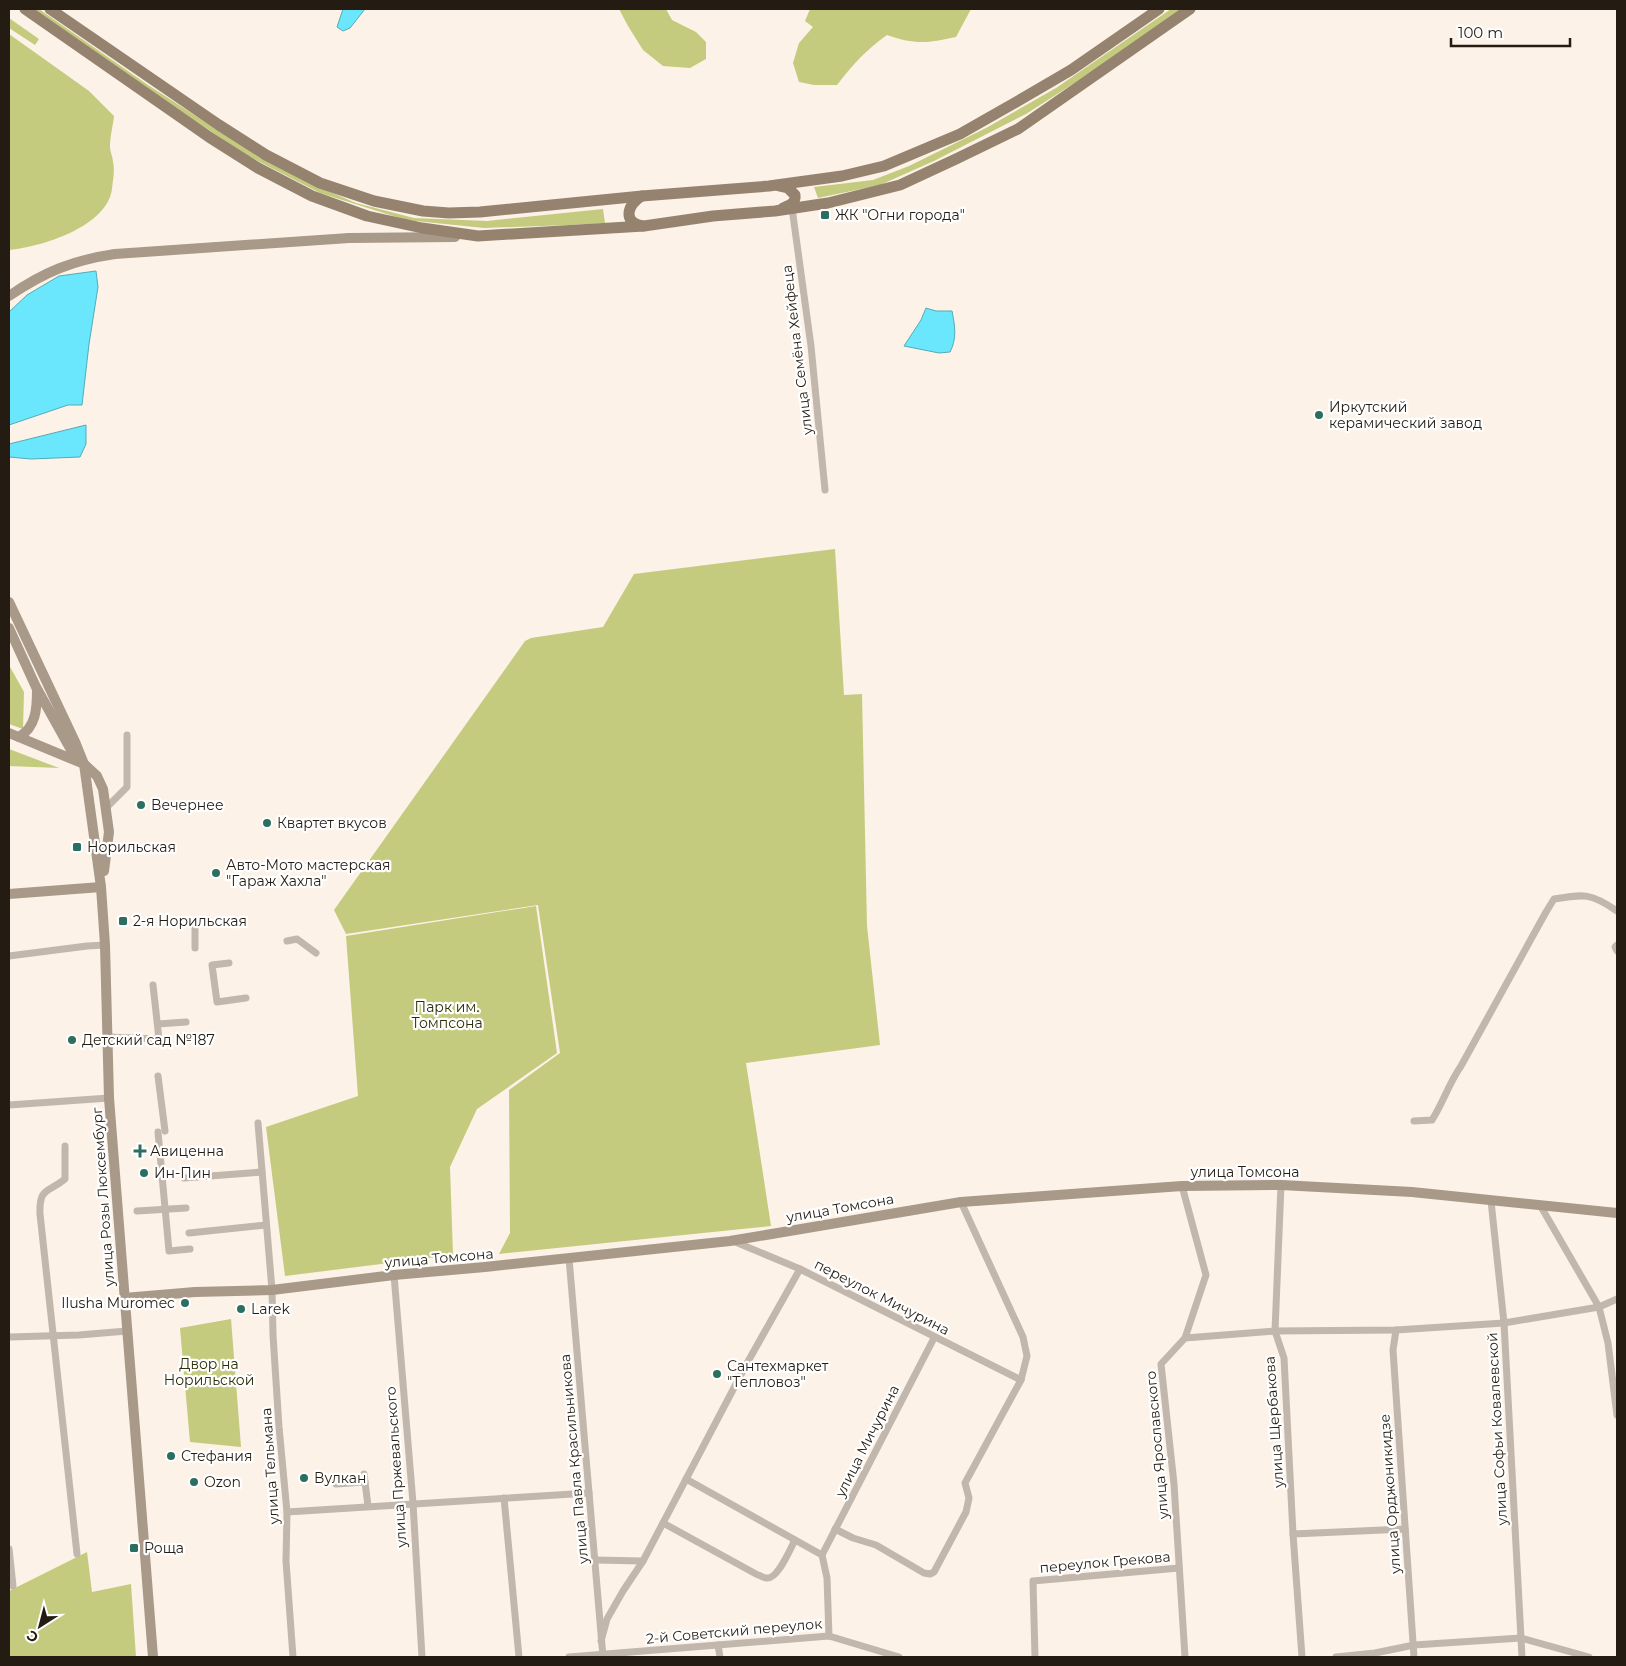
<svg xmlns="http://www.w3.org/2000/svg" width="1626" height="1666" font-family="Montserrat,sans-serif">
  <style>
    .green { fill: #c4cb7e }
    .water { fill: #6ae7fd; stroke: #55aab6 }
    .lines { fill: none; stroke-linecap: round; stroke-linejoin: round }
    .street { stroke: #c1b7ac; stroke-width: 7 }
    .secondary { stroke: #a89989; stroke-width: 10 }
    .primary { stroke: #96836f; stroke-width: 11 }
    .poi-dot { fill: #2b6f61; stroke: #fff; stroke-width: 2 }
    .labels { text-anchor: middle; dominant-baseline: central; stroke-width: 4.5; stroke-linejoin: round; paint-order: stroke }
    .poi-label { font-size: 14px; fill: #241c12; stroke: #fff; text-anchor: start }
    .street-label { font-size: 14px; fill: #241c12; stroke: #fff }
    .park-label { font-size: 14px; fill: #2d2f07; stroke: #fff }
  </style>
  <rect width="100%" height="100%" fill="#fcf2e8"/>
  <!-- green -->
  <g class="green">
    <path d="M34 9H39L148 85 238 143 307 182 356 203 414 218 487 221 603 209 605 223 569 225 484 228 406 220 320 193 248 156 165 101Z"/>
    <path d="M619 9H666L672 20 696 32 706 42V59L690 68 663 66 643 50 628 26Z"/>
    <path d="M810 9H971L956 37C927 43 916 45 887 35 866 50 853 64 837 85H814L799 82 793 63 799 43 813 27 805 21Z"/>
    <path d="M1171 9H1183L1090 73 1026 114 934 161 880 185 818 198 814 187 873 180 909 166 986 128 1056 88Z"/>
    <path d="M9 18 39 39 35 45 9 28Z"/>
    <path d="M9 34 89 91 114 116C113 126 110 136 110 147 110 152 113 157 113 162 115 170 113 180 112 189 107 227 41 247 9 250Z"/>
    <path d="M835 549 844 695 862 694 867 926 880 1045 746 1063 771 1226 499 1254 510 1233 509 1090 560 1053 538 905 346 934 334 910 525 641 531 638 603 627 634 574Z"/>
    <path d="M9 665 24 692 23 729 9 724Z"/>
    <path d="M9 749 59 768 9 766Z"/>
    <path d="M536 906 557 1053 477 1109 450 1167 453 1255 285 1276 266 1127 358 1096 346 936Z"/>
    <path d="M231 1319 241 1447 190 1442 180 1328Z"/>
    <path d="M87 1552 92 1592 131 1584 136 1657H9V1591Z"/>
  </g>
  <!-- water -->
  <g class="water">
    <path d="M343 9H365L350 28 343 31 337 27Z"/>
    <path d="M96 271 98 287 89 344 82 405H68L9 425V312L27 295 59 276Z"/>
    <path d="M926 308 936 311H952C955 326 957 339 950 352L939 353 904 346 921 320Z"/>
    <path d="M86 425V444L80 457 31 459 9 457V444Z"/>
  </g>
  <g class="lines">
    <!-- street -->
    <g class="street">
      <path d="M792 208 811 346 825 490"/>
      <path d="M106 808 127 787V735"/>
      <path d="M195 920V948"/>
      <path d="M287 941 297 939 316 953"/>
      <path d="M1617 945 1615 947 1617 951"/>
      <path d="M9 956 87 946 105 945"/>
      <path d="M229 963 212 965 217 1002 246 998"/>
      <path d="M158 1024 186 1022"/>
      <path d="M108 1037 159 1039 153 985"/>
      <path d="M158 1076 165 1131"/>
      <path d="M9 1105 109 1098"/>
      <path d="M1414 1121 1432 1120C1443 1103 1449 1083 1461 1066L1546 912 1554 899C1585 894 1591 893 1617 911"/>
      <path d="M258 1123 272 1290 273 1335 279 1427 287 1512 286 1561 293 1657"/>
      <path d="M158 1132 169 1251 190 1249"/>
      <path d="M65 1146V1179C48 1193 39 1187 40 1214L77 1554"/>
      <path d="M184 1178 262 1172"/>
      <path d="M1281 1185 1275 1331 1284 1358 1293 1534 1302 1657"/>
      <path d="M1182 1186 1206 1275 1185 1338 1161 1364 1174 1484 1185 1657"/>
      <path d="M1491 1201 1504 1323 1522 1657"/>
      <path d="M1540 1205 1599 1307 1608 1343 1617 1415"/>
      <path d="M137 1211 186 1208"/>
      <path d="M189 1233 266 1225"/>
      <path d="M733 1241 800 1269 1021 1380"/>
      <path d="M569 1258 603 1657"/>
      <path d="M394 1275 413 1503 422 1657"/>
      <path d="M1396 1330 1393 1350 1414 1657"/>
      <path d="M9 1337 79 1335 127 1331"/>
      <path d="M1185 1338 1275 1331 1396 1330 1504 1323 1599 1307 1617 1299"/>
      <path d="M364 1474 368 1506"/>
      <path d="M686 1479 822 1555 827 1578 829 1636"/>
      <path d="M336 1484 365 1482"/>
      <path d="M504 1498 519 1657"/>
      <path d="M287 1512 589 1493"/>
      <path d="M663 1523 756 1574C759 1575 763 1578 767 1578 778 1579 790 1549 795 1540"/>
      <path d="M835 1529 853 1538 876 1545 924 1573 930 1574 934 1572 966 1512 969 1498 965 1483 1021 1380 1027 1356 1023 1337 961 1202"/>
      <path d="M1293 1534 1405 1529"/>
      <path d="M9 1549 13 1586"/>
      <path d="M822 1555 934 1338"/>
      <path d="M595 1560 643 1561"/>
      <path d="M601 1641 607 1619 623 1591 643 1561 746 1365 800 1269"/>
      <path d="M718 1645 720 1657"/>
      <path d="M569 1657 829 1636 899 1657"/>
      <path d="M1035 1657 1033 1581 1179 1568"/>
      <path d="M1336 1657 1375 1653 1414 1645 1521 1638 1589 1657"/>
    </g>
    <!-- secondary -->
    <g class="secondary">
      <path d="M9 296C44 272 73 260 115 254L349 238 455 237"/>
      <path d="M9 602 76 744 84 764 101 887 105 945 109 1098 153 1657"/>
      <path d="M9 628 36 687 75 757"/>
      <path d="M9 733 84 764 97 776 103 789 109 832 104 871"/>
      <path d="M19 737C36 727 37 709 37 690"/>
      <path d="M9 894 101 887"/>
      <path d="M124 1298 195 1292 272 1290 394 1275 485 1267 730 1241 961 1202 1182 1186 1281 1185 1412 1192 1617 1213"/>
    </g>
    <!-- primary -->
    <g class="primary">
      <path d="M25 9 209 137 258 168 312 196 367 216 422 228 478 236 644 226 713 216 775 211 828 203 900 185 956 159 1018 129 1190 9"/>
      <path d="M50 9 219 125 266 155 320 183 374 201 423 211 449 213 480 212 642 196 769 186 842 176 884 166 960 134 1018 101 1071 70 1159 9"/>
      <path d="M779 186 788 188 795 195C796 203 790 205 783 208"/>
      <path d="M642 196C627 204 622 223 643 226"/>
    </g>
  </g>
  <!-- markers -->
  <g class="poi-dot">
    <rect x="820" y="210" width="10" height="10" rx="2.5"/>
    <circle cx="1319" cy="415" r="5"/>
    <circle cx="141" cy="805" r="5"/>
    <circle cx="267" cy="823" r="5"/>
    <rect x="72" y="842" width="10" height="10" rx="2.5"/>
    <circle cx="216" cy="873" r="5"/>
    <rect x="118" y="916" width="10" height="10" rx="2.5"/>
    <circle cx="72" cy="1040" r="5"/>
    <path d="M137.5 1143.5h5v5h5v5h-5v5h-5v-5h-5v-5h5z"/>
    <circle cx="144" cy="1173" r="5"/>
    <circle cx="185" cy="1303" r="5"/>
    <circle cx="241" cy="1309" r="5"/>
    <circle cx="717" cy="1374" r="5"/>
    <circle cx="171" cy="1456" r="5"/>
    <circle cx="304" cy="1478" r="5"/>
    <circle cx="194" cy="1482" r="5"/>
    <rect x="129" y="1543" width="10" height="10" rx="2.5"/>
  </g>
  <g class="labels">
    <!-- poi labels -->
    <g class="poi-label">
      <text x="835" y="215">ЖК "Огни города"</text>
      <text x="1329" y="407">Иркутский<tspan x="1329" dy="16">керамический завод</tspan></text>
      <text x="151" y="805">Вечернее</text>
      <text x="277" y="823">Квартет вкусов</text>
      <text x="87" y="847">Норильская</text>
      <text x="226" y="865">Авто-Мото мастерская<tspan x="226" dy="16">"Гараж Хахла"</tspan></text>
      <text x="133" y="921">2-я Норильская</text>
      <text x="82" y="1040">Детский сад №187</text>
      <text x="150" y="1151">Авиценна</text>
      <text x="154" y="1173">Ин-Пин</text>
      <text x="175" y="1303" text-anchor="end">Ilusha Muromec</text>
      <text x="251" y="1309">Larek</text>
      <text x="727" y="1366">Сантехмаркет<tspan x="727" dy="16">"Тепловоз"</tspan></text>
      <text x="181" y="1456">Стефания</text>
      <text x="314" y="1478">Вулкан</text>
      <text x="204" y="1482">Ozon</text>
      <text x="144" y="1548">Роща</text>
    </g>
    <!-- street labels -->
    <g class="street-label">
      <text transform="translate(797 350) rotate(-97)">улица Семёна Хейфеца</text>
      <text x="1245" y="1172">улица Томсона</text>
      <text transform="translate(103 1197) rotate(-94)">улица Розы Люксембург</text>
      <text transform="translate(840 1208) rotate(-10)">улица Томсона</text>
      <text transform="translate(439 1258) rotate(-5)">улица Томсона</text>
      <text transform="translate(882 1297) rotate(27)">переулок Мичурина</text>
      <text transform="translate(1274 1422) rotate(-94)">улица Щербакова</text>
      <text transform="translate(1497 1429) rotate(-93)">улица Софьи Ковалевской</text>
      <text transform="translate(867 1441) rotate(-63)">улица Мичурина</text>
      <text transform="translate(1157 1445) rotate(-95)">улица Ярославского</text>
      <text transform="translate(574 1459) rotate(-95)">улица Павла Красильникова</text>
      <text transform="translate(270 1466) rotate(-94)">улица Тельмана</text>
      <text transform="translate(396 1467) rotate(-94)">улица Пржевальского</text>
      <text transform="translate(1390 1494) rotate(-94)">улица Орджоникидзе</text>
      <text transform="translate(1105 1562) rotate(-5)">переулок Грекова</text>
      <text transform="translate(734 1631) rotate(-5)">2-й Советский переулок</text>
    </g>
    <!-- park labels -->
    <g class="park-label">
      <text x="447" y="1007">Парк им.<tspan x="447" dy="16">Томпсона</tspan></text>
      <text x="209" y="1364">Двор на<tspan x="209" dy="16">Норильской</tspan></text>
    </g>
  </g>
  <!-- border -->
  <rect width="1626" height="1666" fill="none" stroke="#241c12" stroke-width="20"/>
  <!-- north arrow -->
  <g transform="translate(40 1626) rotate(216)" stroke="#ffffff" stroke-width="4" paint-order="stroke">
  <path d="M0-4L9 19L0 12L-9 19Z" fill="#241c12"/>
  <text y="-8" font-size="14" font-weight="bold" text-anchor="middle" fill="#241c12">С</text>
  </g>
  <!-- scale -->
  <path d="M1451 38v8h119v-8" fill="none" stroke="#241c12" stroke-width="2.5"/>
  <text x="1458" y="38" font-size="15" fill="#241c12" stroke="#ffffff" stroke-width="4" paint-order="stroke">100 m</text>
</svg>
